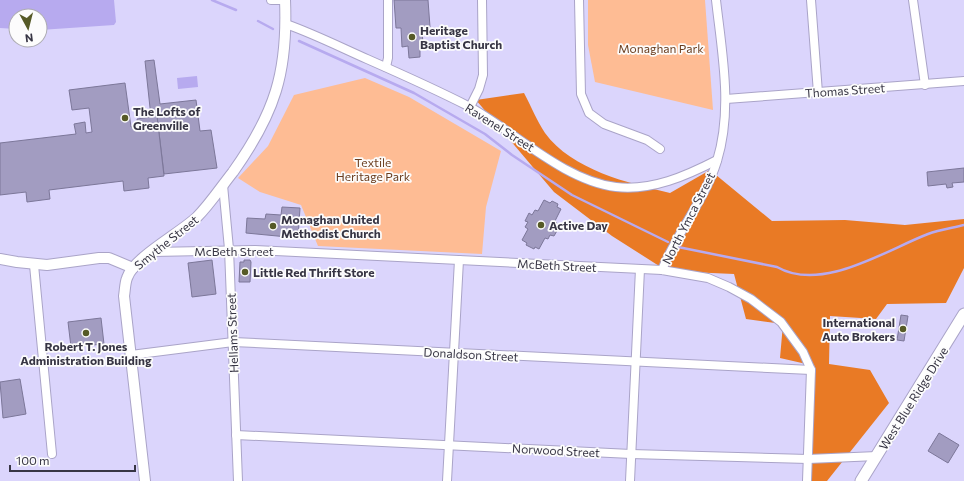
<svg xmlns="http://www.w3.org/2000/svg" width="964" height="481" font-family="Commissioner,sans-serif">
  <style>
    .green { fill: #febc94 }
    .forest { fill: #e97a25 }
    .water { fill: #b7aaef }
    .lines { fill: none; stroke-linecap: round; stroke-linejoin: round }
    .stream { stroke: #b7aaef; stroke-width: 2.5 }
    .building { fill: #a29cc1; stroke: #7c7799 }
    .minor-casing { stroke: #aaa4c8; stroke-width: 10 }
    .tertiary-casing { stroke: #aaa4c8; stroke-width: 12 }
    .secondary-casing { stroke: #aaa4c8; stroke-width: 13 }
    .minor { stroke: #fff; stroke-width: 8 }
    .tertiary { stroke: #fff; stroke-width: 10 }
    .secondary { stroke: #fff; stroke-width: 11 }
    .poi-dot { fill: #565a27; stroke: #fcfcfc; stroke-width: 1.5 }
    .labels { text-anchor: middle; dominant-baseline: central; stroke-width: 3.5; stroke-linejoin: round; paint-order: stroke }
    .poi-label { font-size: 12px; font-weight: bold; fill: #373544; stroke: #fcfcfc; text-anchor: start }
    .park-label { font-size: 12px; fill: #6a3d1e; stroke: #fcfcfc }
    .street-label { font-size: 12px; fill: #373544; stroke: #fcfcfc }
  </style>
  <rect width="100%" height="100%" fill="#dbd5fc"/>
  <!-- green -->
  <g class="green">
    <path d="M588 0H705L713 110 595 82 588 45Z"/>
    <path d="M365 78 409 97 501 151 486 207 482 254 318 246 301 205 260 192 238 178 268 146 294 95Z"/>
  </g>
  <!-- forest -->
  <path class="forest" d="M524 93C531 106 537 121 545 133 572 170 628 183 670 193L710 170 772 221 845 220 905 225 964 219V268L946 303 887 304 876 319 830 316 829 364 870 370 889 403 827 481H809L815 366 780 358 783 324 746 319 734 274 667 271 612 236 554 192 476 100Z"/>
  <!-- water -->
  <g class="water">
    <path d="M0 0H114L116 22 114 25 40 30V16H16V29L0 28Z"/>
    <path d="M197 76 198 87 178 89 177 78Z"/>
  </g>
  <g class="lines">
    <!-- stream -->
    <g class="stream">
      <path d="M212 0 236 10"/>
      <path d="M258 21 273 29"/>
      <path d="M299 41 414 93 485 134 512 155 572 195 668 242"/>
      <path d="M678 247 777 267C822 293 886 250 928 234 939 230 952 228 964 225"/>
    </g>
  </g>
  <!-- building -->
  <g class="building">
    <path d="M394 0H428L430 27H422L423 46H420V57L409 58 408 46 402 47 401 28H396Z"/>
    <path d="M154 60 160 104 196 100 200 131 211 130 217 168 164 174 157 116 151 117 145 61Z"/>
    <path d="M125 83 131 127 138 126 137 119 157 116 164 176 148 178 149 188 124 191 123 181 49 190 50 199 27 202 26 192 0 195V143L76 134 74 124 85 122 86 133 92 132 89 108 72 110 69 90Z"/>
    <path d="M964 168V182L952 183 953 187 947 188 946 184 928 186 927 172Z"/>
    <path d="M544 200 550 203 552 201 558 204 557 207 561 209 555 221 557 223 555 227 558 229 554 236 550 235 548 239 545 238 539 249 535 247 534 249 526 245 527 243 522 240 528 229 525 227 528 222 525 221 529 213 532 215 535 210 538 211Z"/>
    <path d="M282 207 300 208 298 238 246 233 247 218 265 219 266 214 281 215Z"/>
    <path d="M212 260 216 294 192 297 188 263Z"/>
    <path d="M244 260H250L251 262 250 282H239L240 262H244Z"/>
    <path d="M901 315 908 316 904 341 897 340Z"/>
    <path d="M101 318 104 344 71 347 68 322Z"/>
    <path d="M20 379 26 414 3 418 0 382Z"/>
    <path d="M939 433 959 445 948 463 928 451Z"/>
  </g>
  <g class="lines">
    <!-- minor casing -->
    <g class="minor-casing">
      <g id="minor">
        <path d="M271 0H285"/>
        <path d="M579 0 581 94 589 113 604 124 647 140 660 149"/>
        <path d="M811 0 818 93"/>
        <path d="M913 0 925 85"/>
        <path d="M286 24C314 34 340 47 367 59 401 74 435 89 468 106 514 131 564 181 616 187 652 191 686 176 717 160"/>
        <path d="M386 67 388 58V0"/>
        <path d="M726 99 964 81"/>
        <path d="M470 107 479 89 483 75 482 0"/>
        <path d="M223 185 229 249 238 481"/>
        <path d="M153 252 255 250 662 270 708 278 729 287 751 299 781 322 803 352 811 370 807 481"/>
        <path d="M34 265 52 454"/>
        <path d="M662 270C677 232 705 200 717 161 733 109 722 53 716 0"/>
        <path d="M131 355 233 342 811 370"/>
        <path d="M236 435 631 454 808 459 877 456"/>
        <path d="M447 481 459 260"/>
        <path d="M630 481 640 269"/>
      </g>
    </g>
    <!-- tertiary casing -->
    <g class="tertiary-casing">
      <g id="tertiary">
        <path d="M0 259 17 262 47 265 99 258H109L133 268"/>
        <path d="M145 481 124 296C125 290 125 283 127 278 134 257 179 234 197 217 210 204 221 187 233 172 275 113 288 72 285 0"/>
      </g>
    </g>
    <!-- secondary casing -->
    <g class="secondary-casing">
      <path id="secondary" d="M861 481 964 314"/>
    </g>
    <!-- minor -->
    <use href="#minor" class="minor"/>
    <!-- tertiary -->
    <use href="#tertiary" class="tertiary"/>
    <!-- secondary -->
    <use href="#secondary" class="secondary"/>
  </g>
  <!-- markers -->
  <g class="poi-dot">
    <circle cx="412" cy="37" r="4"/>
    <circle cx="125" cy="118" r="4"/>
    <circle cx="541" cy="225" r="4"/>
    <circle cx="273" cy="226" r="4"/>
    <circle cx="245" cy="272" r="4"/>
    <circle cx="903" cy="329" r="4"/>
    <circle cx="86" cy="333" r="4"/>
  </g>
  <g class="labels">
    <!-- poi labels -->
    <g class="poi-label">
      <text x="420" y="30">Heritage<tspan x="420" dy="14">Baptist Church</tspan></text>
      <text x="133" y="111">The Lofts of<tspan x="133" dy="14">Greenville</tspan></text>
      <text x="281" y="219">Monaghan United<tspan x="281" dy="14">Methodist Church</tspan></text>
      <text x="549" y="225">Active Day</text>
      <text x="253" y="272">Little Red Thrift Store</text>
      <text x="895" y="322" text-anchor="end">International<tspan x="895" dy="14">Auto Brokers</tspan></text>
      <text x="86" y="346" text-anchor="middle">Robert T. Jones<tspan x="86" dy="14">Administration Building</tspan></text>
    </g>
    <!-- park labels -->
    <g class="park-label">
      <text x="661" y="48">Monaghan Park</text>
      <text x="373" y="162">Textile<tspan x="373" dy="14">Heritage Park</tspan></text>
    </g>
    <!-- street labels -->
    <g class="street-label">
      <text transform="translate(845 90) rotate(-4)">Thomas Street</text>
      <text transform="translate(500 127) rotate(32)">Ravenel Street</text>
      <text transform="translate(688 218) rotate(-63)">North Ymca Street</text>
      <text transform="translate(166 242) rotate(-39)">Smythe Street</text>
      <text x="234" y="251">McBeth Street</text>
      <text transform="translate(557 265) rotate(3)">McBeth Street</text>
      <text transform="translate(232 333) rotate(-92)">Hellams Street</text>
      <text transform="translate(471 354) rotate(3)">Donaldson Street</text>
      <text transform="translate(913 398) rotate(-58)">West Blue Ridge Drive</text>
      <text transform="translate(556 450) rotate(3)">Norwood Street</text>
    </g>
  </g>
  <!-- north arrow -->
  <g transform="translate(28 28) rotate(173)"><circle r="19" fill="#fcfcfc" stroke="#adacb2"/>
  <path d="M0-3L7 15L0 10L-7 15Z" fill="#565a27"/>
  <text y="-6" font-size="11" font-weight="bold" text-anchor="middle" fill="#373544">N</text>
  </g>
  <!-- scale -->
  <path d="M10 465v6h125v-6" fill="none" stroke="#373544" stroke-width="2"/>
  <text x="16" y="465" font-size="12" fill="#373544" stroke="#fcfcfc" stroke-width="3" paint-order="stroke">100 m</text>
</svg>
